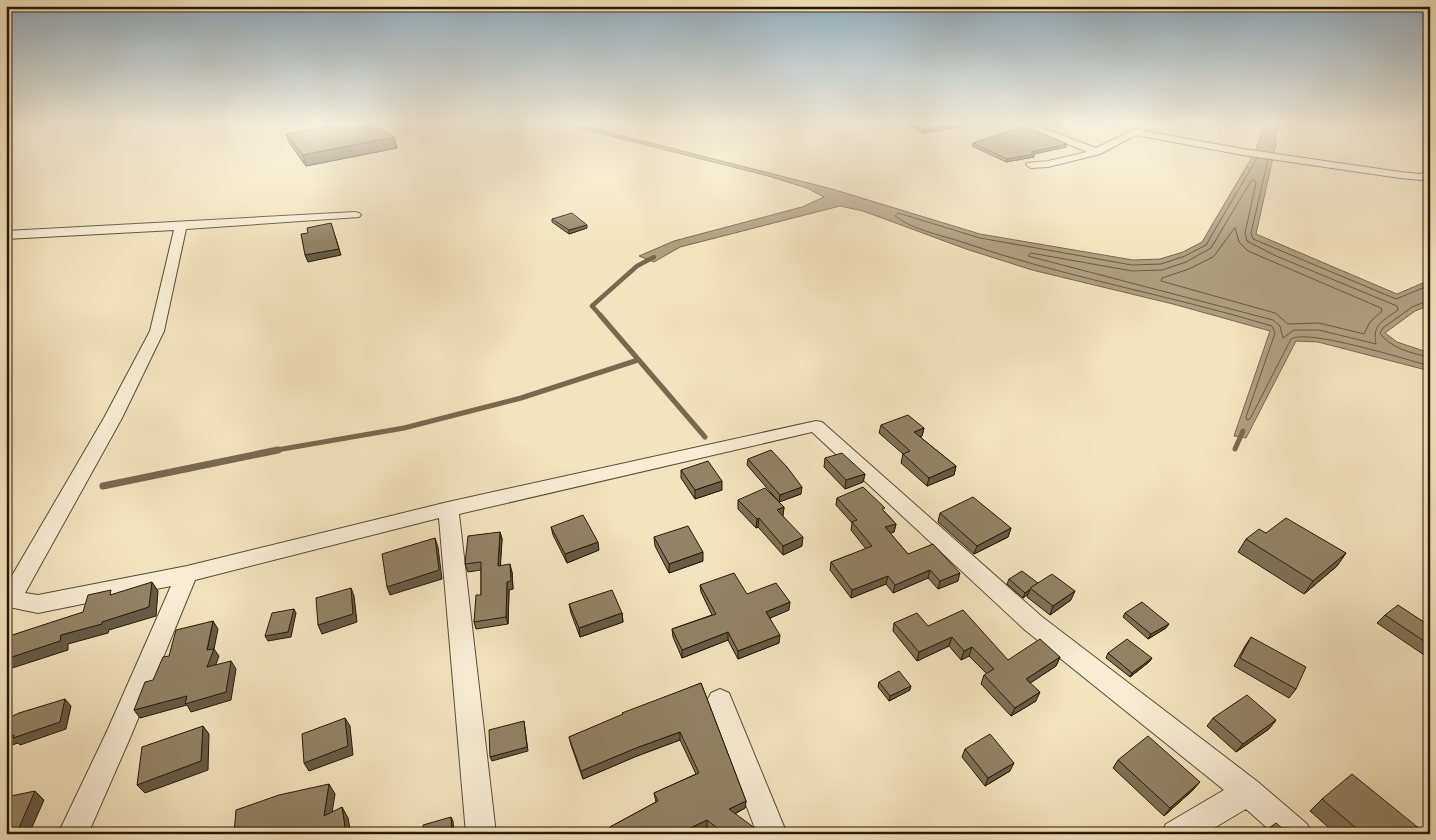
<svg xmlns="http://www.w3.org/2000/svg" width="1436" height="840" font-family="'Sorts Mill Goudy',serif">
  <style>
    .water { fill: #ad9f7f; stroke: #78694e }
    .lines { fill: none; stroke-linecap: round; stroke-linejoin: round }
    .shore { stroke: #6a5c42; stroke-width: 1 }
    .stream-far2 { stroke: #78694e; stroke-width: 4.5 }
    .stream-far1 { stroke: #78694e; stroke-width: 5 }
    .stream { stroke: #78694e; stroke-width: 7 }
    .minor-casing { stroke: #5a4c32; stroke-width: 2 }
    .minor { fill: #f7edd5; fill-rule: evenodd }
    .wall { fill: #7d7157; stroke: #281904 }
    .shaded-wall { fill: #665c47; stroke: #281904 }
    .building { fill: #918365; stroke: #281904 }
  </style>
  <rect width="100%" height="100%" fill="#f2e4be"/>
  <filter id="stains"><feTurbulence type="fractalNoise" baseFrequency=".004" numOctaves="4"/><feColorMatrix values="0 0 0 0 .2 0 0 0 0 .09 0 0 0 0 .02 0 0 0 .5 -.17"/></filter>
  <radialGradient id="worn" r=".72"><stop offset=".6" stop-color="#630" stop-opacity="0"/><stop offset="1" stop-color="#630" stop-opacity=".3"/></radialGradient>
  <!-- water -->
  <path class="water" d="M568 125H580L832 189 980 234 1133 260 1160 259 1183 252 1202 242 1255 152 1264 125H1279L1275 133 1276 144 1256 234 1397 294 1430 280V305L1415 311 1385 333 1397 342 1430 353V371L1318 342 1296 341 1246 438 1234 436 1270 331 1173 304 1032 270 966 249 863 211 840 206 680 247 654 262 639 256 674 241 802 207 824 197 807 188 768 176Z"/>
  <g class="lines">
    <!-- shore -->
    <g class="shore">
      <path d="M1257 158 1206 245 1185 256 1161 264 1132 265 980 238 898 213 895 216C913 230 941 235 962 242 1063 277 1170 295 1272 326L1275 333 1246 417 1247 420 1250 419 1291 339C1306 328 1408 360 1430 366"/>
      <path d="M1268 160 1251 233 1253 239 1396 299 1430 285"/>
      <path d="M1254 180 1256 183 1245 233 1247 241 1276 256 1397 306 1398 310C1383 321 1372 324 1376 344L1319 330H1294L1283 338 1280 326 1273 320 1028 256 1031 253 1132 271 1162 270 1186 262 1211 248 1251 181Z"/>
      <path d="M1235 228 1239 242 1248 251 1381 308 1382 311 1370 322 1364 334 1319 323 1288 324 1275 313 1161 281 1162 278 1189 269 1213 257Z"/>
      <path d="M1430 300 1412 307 1383 328 1380 333C1390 348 1413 354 1430 357"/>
    </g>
    <!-- stream-far2 -->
    <path class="stream-far2" d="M601 316 592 306 637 266 654 257"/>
    <!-- stream-far1 -->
    <g class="stream-far1">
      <path d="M600 315 705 437"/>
      <path d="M1235 449 1243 431"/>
      <path d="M271 451 404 428 521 398 638 360"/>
    </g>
    <!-- stream -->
    <path class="stream" d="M103 486 278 450"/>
    <!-- minor casing -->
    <g class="minor-casing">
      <g id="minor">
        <path d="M1022 125H1035L1096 148 1143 125 1148 128 1144 131 1243 149 1400 172 1420 174 1430 170V177L1421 180 1400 178 1243 155 1136 135 1100 154 1048 167 1031 168 1026 165 1027 163 1048 161 1087 152Z"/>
        <path d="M355 212 359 213 361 215 359 217 186 229 164 331 122 418 25 593 38 595 187 566 448 502 816 421 822 422 1041 616 1258 782 1307 824 1312 834H1274L1246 809 1204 834H1161L1166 824 1224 790 1025 630 812 432 459 514 496 834H466L439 518 195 580 130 738 88 834H58L108 729 171 586 38 613 9 607 6 602V586L104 418 150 331 174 230 6 239V231Z"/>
        <path d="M720 689 729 693 787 834H757L707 701 711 693Z"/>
      </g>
    </g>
    <!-- minor -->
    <use href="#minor" class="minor"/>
  </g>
  <!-- wall -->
  <g class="wall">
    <path d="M908 125H968L924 133Z"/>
    <path d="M286 134 394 137 397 148 306 166 290 144Z"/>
    <path d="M973 143 1066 147 1034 154V157L1006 162 972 146Z"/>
    <path d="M552 219 587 228 569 234 552 222Z"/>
    <path d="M881 425 924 428 922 436 920 437 956 466 954 475 927 486 901 463 903 454 879 433Z"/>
    <path d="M825 458 865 474 863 482 845 489 824 467Z"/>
    <path d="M748 459 801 494 779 502 747 465Z"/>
    <path d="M681 470 722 490 695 499 681 478Z"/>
    <path d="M837 498 884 511 896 524 894 532 890 533 908 554 958 581 938 589 928 578 893 593 886 584 851 598 830 570 831 562 866 549 851 530 852 523 836 505Z"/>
    <path d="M738 500 784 507 783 516 802 546 783 555 758 527 756 528 738 509Z"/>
    <path d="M940 513 1011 528 1008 537 974 554 938 522Z"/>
    <path d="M551 527 599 550 567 563 553 535Z"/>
    <path d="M500 532 502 539 500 566 512 572 513 589 509 590 508 624 476 629 474 622 481 595V570L468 572 465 564Z"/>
    <path d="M1266 533 1346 553 1337 566 1304 594 1238 552 1246 539Z"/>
    <path d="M654 537 703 561 669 573 655 546Z"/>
    <path d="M1009 579 1038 583 1071 600 1050 615 1027 597 1028 594 1023 598 1007 584Z"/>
    <path d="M700 585 747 594 789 610 770 618 779 643 738 659 728 640 682 658 673 637 672 629 712 615 701 592Z"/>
    <path d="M569 604 622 613 623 622 580 637 571 613Z"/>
    <path d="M1125 613 1166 628 1148 639 1123 617Z"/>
    <path d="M1385 615 1430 626V659L1377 623Z"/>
    <path d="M894 623 928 626 1008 660 1060 657 1056 666 1030 683 1036 701 1011 716 981 684 984 675 987 674 969 656 961 660 949 646 917 661 893 631Z"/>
    <path d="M1251 637 1296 689 1289 698 1234 666 1245 646Z"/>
    <path d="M1108 653 1152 658 1149 662 1130 677 1106 658Z"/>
    <path d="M879 682 910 690 889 701 878 687Z"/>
    <path d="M701 683 746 801 745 808 735 814 756 834H715L707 827 694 834H611L610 827 656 802 654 793 696 774 680 740 637 756 583 779 571 745 569 737Z"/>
    <path d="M1213 718 1276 720 1269 729 1236 752 1207 726Z"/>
    <path d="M965 749 1010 771 985 786 962 757Z"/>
    <path d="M1118 760 1193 790 1164 816 1113 768Z"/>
    <path d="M1322 799 1426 834H1336L1310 811Z"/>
  </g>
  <!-- shaded-wall -->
  <g class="shaded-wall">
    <path d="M952 125H968L924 133V130Z"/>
    <path d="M394 137 397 148 306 166 303 155Z"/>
    <path d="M9 143 13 150 6 158V145Z"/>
    <path d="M1067 144 1066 147 1034 154V157L1006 162 1007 159 1031 152Z"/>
    <path d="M331 223 341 255 308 262 305 255Z"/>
    <path d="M587 225V228L569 234V230Z"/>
    <path d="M924 428 922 436 912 440 914 432Z"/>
    <path d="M956 466 954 475 927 486 929 478Z"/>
    <path d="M865 474 863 482 845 489 846 480Z"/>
    <path d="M722 481V490L695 499V490Z"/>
    <path d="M802 487 801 494 779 502 780 495Z"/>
    <path d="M784 507 783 515 777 518V510Z"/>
    <path d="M759 518 758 527 756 528 757 519Z"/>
    <path d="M896 524 894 532 884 536 885 527Z"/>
    <path d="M1011 528 1008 537 974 554 977 546Z"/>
    <path d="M500 532 502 539 500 574 498 566Z"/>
    <path d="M803 537 802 546 783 555V546Z"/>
    <path d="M435 538 438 547 442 579 390 595 387 587Z"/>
    <path d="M598 542 599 550 567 563 565 554Z"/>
    <path d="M703 552V561L669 573V564Z"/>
    <path d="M1346 553 1337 566 1304 594 1313 581Z"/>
    <path d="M510 564 512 572 513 589 509 590 508 624 506 617 507 582Z"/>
    <path d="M930 570 928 578 893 593 895 585Z"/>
    <path d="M960 573 958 581 938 589 940 581Z"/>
    <path d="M888 576 886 584 851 598 852 590Z"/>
    <path d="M152 582 158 591 156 616 109 630 108 633 68 644V650L6 670V659L61 635 102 622Z"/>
    <path d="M351 588 354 596 357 622 322 634 318 625Z"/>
    <path d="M1030 590 1028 594 1023 598 1025 593Z"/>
    <path d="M1075 591 1071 600 1050 615 1053 606Z"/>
    <path d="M790 602 789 610 765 620 766 612Z"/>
    <path d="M294 609 296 613 291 637 268 641 265 636Z"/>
    <path d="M622 613 623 622 580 637 579 628Z"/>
    <path d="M213 621 218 629 214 649 219 656 212 675 207 667V650Z"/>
    <path d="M1169 624 1166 628 1148 639 1151 634Z"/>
    <path d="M728 632V640L682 658V650Z"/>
    <path d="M780 635 779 643 738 659V651Z"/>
    <path d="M952 637 949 646 917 661 919 652Z"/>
    <path d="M972 647 969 656 961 660 964 651Z"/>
    <path d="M1060 657 1056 666 1023 688 1026 679Z"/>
    <path d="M1152 658 1149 662 1130 677 1132 673Z"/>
    <path d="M231 661 236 669 231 700 191 712 187 705 140 718 134 710Z"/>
    <path d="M911 686 910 690 889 701 890 696Z"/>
    <path d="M1040 692 1036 701 1011 716 1015 708Z"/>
    <path d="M65 699 71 706 66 729 20 745 18 743 6 747V738Z"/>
    <path d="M345 718 350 726 353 755 309 771 304 763Z"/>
    <path d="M1276 720 1269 729 1236 752 1243 744Z"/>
    <path d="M524 721 528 751 492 761 490 757Z"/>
    <path d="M203 726 209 734 208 770 145 793 137 785Z"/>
    <path d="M680 732V740L637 756 583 779 581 771 636 748Z"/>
    <path d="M1014 763 1010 771 985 786 988 778Z"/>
    <path d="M1200 782 1193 790 1164 816 1170 808Z"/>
    <path d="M329 784 335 794 330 826 324 816Z"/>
    <path d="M35 791 44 800 29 834H6V830Z"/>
    <path d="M746 801 745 808 728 817 729 809Z"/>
    <path d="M342 807 348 818 351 834H346Z"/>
    <path d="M451 817 453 821 454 834H452Z"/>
    <path d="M707 820V827L694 834H678Z"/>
  </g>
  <!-- building -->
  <g class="building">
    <path d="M333 125H374L394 137 303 155 286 134Z"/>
    <path d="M914 125H952L924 130Z"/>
    <path d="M1024 126 1067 144 1031 152 1034 154 1007 159 973 143Z"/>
    <path d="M572 213 587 225 569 230 552 219Z"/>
    <path d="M331 223 339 249 305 255 301 234 308 233 307 228Z"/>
    <path d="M908 415 924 428 914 432 956 466 929 478 903 454 910 451 881 425Z"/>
    <path d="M771 450 787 467 802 487 780 495 748 459Z"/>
    <path d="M842 453 865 474 846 480 825 458Z"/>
    <path d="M708 461 722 481 695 490 681 470Z"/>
    <path d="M863 487 885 508 882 509 896 524 885 527 908 554 933 544 960 573 940 581 930 570 895 585 888 576 852 590 831 562 872 546 852 522 857 520 837 498Z"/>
    <path d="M765 488 784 507 777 510 803 537 783 546 759 518 757 519 738 500Z"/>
    <path d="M973 497 1011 528 977 546 940 513Z"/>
    <path d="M583 515 598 542 565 554 551 527Z"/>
    <path d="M1286 518 1346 553 1313 581 1246 539 1259 529 1266 533Z"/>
    <path d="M688 526 703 552 669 564 654 537Z"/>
    <path d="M500 532 498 566 510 564 511 581 507 582 506 617 474 622 476 595H481V562L465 564 468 536Z"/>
    <path d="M435 538 439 570 387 587 382 554Z"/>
    <path d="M1022 571 1038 583 1025 593 1009 579Z"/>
    <path d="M734 573 747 594 776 583 790 602 766 612 780 635 738 651 728 632 682 650 672 629 716 614 700 585Z"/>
    <path d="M1052 574 1075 591 1053 606 1030 588Z"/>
    <path d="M152 582 149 607 102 622V624L61 635 60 641 6 659V637L83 612 88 595 111 590 110 595Z"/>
    <path d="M351 588 353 614 318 625 316 598Z"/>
    <path d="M612 590 622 613 579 628 569 604Z"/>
    <path d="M1142 602 1169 624 1151 634 1125 613Z"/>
    <path d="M1398 605 1430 626V645L1385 615Z"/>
    <path d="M294 609 288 632 265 636 272 613Z"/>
    <path d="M963 610 1008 660 1040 639 1060 657 1026 679 1040 692 1015 708 984 675 994 669 972 647 964 651 952 637 919 652 894 623 917 613 928 626Z"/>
    <path d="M213 621 207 650 214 649 207 667 231 661 226 692 185 704 187 696 134 710 145 682 153 680 163 657 169 656 176 630Z"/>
    <path d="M1251 637 1306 667 1296 689 1240 658Z"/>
    <path d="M1127 639 1152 658 1132 673 1108 653Z"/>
    <path d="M899 671 911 686 890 696 879 682Z"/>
    <path d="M701 683 746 801 729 809 756 829 753 834H725L707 820 678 834H612L610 827 658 801 654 793 699 773 680 732 636 748 581 771 569 737 623 714 622 713Z"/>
    <path d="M1247 695 1276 720 1243 744 1213 718Z"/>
    <path d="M65 699 60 722 13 738 14 735 6 738V719L19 713Z"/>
    <path d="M345 718 348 746 304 763 302 734Z"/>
    <path d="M524 721 527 747 490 757 489 730Z"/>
    <path d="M203 726 201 761 137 785 142 747Z"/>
    <path d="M990 734 1014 763 988 778 965 749Z"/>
    <path d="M1148 736 1200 782 1170 808 1118 760Z"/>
    <path d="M1352 774 1426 834H1363L1322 799Z"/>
    <path d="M329 784 324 816 342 807 346 834H234L236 810 279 795Z"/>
    <path d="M35 791 19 828 6 830V797Z"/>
    <path d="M451 817 452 834H424L423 825Z"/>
    <path d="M1276 823 1282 828H1290L1296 834H1261Z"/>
  </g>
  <!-- sky -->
  <linearGradient id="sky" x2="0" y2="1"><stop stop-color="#90acbe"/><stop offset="0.51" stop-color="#f9f3e2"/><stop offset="1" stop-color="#f9f3e2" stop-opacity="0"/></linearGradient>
  <rect width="1436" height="243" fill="url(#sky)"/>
  <!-- margin -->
  <rect width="1436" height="840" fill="none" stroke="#f2e4be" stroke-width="25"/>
  <rect x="8" y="8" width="1421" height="825" fill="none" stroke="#281904" stroke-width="2.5"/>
  <rect x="12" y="12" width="1411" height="815" fill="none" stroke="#281904"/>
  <rect width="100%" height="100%" filter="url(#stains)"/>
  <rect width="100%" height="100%" fill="url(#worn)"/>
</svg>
